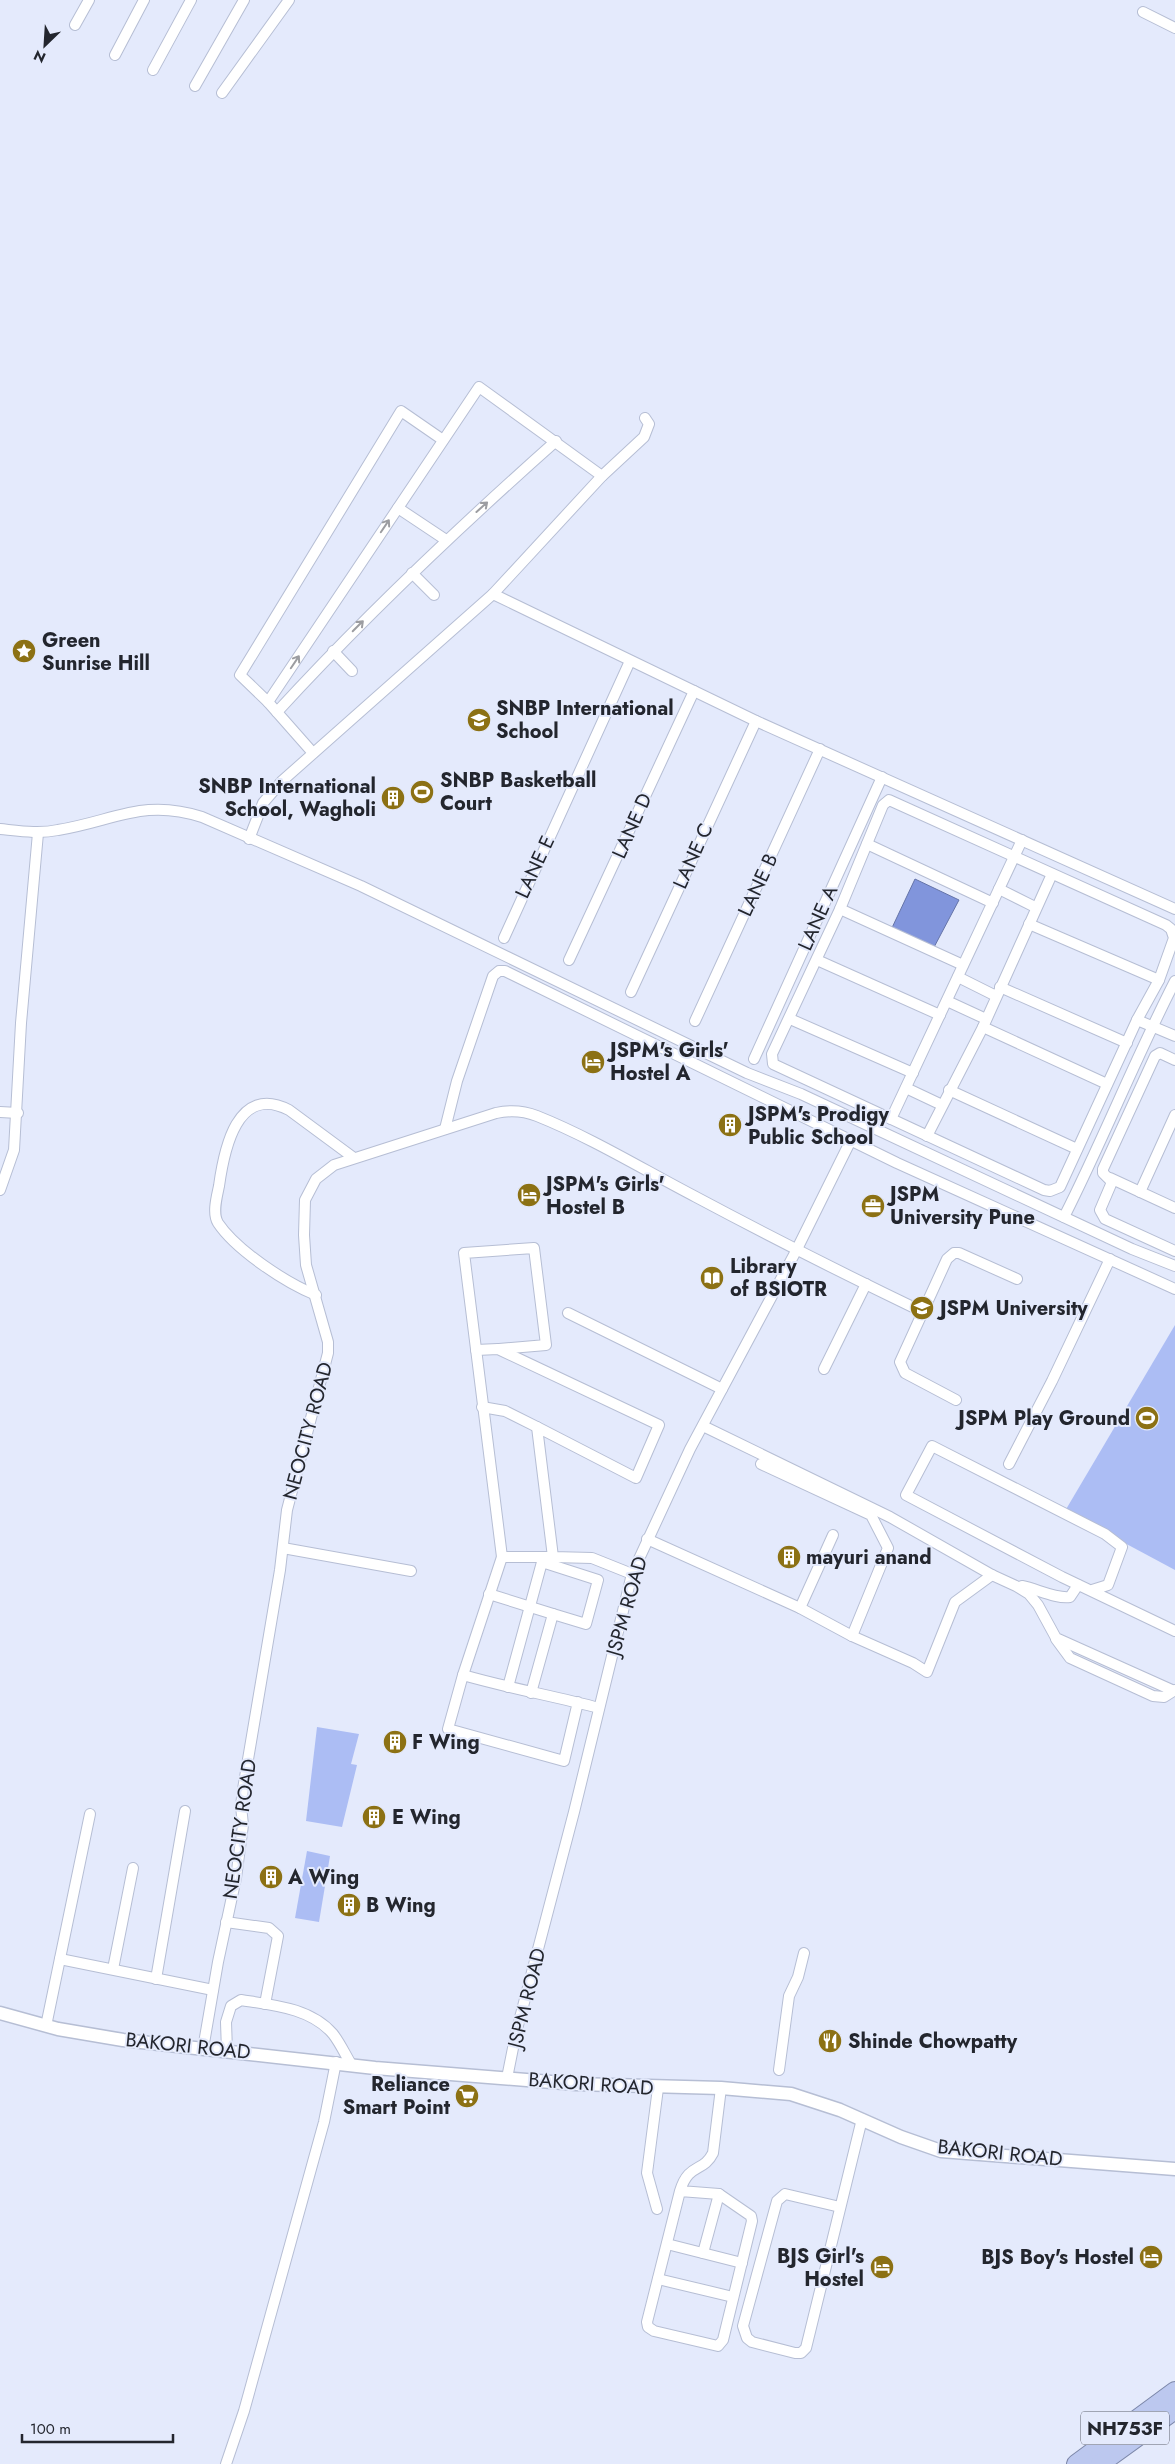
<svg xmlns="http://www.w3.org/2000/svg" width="1175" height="2464" font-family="Jost,sans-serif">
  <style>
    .green { fill: #acbdf4 }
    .water { fill: #8195dc; stroke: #6574a8 }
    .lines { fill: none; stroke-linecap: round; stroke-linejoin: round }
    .minor-casing { stroke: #b6bed4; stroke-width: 12 }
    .tertiary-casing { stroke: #b6bed4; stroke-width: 15 }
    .trunk-casing { stroke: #7c87a9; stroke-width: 20 }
    .minor { stroke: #fff; stroke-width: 10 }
    .tertiary { stroke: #fff; stroke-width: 12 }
    .trunk { stroke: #bcc8ef; stroke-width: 18 }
    .oneway { stroke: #9c9da1 }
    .labels { text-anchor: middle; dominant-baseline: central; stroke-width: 4; stroke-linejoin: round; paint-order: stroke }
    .shield { fill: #e4eafc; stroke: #5d616c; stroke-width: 1 }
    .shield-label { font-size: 19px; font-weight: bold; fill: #23262e }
    .poi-label { font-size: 20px; font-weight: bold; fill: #23262e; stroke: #e4eafc; text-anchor: start }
    .street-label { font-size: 20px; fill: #23262e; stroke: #e4eafc }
  </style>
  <rect width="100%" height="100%" fill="#e4eafc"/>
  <!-- green -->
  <g class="green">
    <path d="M1175 1325V1570L1065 1511Z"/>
    <path d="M317 1727 359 1734 351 1764 357 1765 342 1827 306 1821Z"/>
    <path d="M307 1851 330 1856 319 1922 295 1918Z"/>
  </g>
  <!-- water -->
  <path class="water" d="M915 879 959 900 932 951 890 932Z"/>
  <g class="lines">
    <!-- minor casing -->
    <g class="minor-casing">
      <g id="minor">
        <path d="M1143 12 1175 28"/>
        <path d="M75 25 89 0"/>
        <path d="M115 55 144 0"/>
        <path d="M153 70 191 0"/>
        <path d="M195 86 244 0"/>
        <path d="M222 93 289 0"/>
        <path d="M398 508 446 540"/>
        <path d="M412 573 434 595"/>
        <path d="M493 594 756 721 1175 909"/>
        <path d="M333 651 352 671"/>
        <path d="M268 702 479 387 602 476"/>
        <path d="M277 712C365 616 458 528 556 441"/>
        <path d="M313 753 268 702 240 675 401 411 443 440"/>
        <path d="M889 800 1166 925 1171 929 1174 938 1159 980 1137 1020 1060 1187 1050 1191 1044 1190 773 1064 772 1054 840 909 883 805Z"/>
        <path d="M0 829C20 831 39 834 58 830 114 821 143 798 202 817L361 886 747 1073 801 1094 1132 1249 1175 1266"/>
        <path d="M249 839 263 803 282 781 493 594 602 476 644 437 649 424 645 418"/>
        <path d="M867 844 993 903"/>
        <path d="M999 889 1035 907"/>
        <path d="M840 909 963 965"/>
        <path d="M1029 924 1159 980"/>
        <path d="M504 938 630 661"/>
        <path d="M569 960 694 691"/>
        <path d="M817 960 940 1015"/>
        <path d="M958 977 996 996"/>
        <path d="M1000 987 1127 1043"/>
        <path d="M631 992 756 721"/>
        <path d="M947 1001 986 1019"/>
        <path d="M790 1019 913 1073"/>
        <path d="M1137 1020 1175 1036"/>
        <path d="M695 1021 820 749"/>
        <path d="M983 1027 1052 874"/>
        <path d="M754 1059 882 777"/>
        <path d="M1175 1060 1160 1053 1155 1056 1103 1169V1173L1112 1182 1100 1210 1105 1219 1175 1251"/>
        <path d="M906 1088 942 1105"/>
        <path d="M949 1090 1077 1149"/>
        <path d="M0 1112 18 1113"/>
        <path d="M891 1119 1022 840"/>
        <path d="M445 1129 457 1081 493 976 499 971H505L897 1163 1175 1289"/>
        <path d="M927 1136 983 1027 1107 1084"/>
        <path d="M1110 1178 1175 1208"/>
        <path d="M0 1190 14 1150 21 1023 38 833"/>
        <path d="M1140 1192 1175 1115"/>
        <path d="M1064 1217C1103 1140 1135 1059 1175 981"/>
        <path d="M316 1295C286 1283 236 1250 218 1223 212 1213 217 1196 219 1186 224 1150 237 1083 289 1110L354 1158"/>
        <path d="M568 1313 722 1389"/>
        <path d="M499 1349 546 1345 534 1248 464 1253 502 1557H553"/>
        <path d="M476 1350 498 1349 659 1425 636 1478 537 1427 553 1557 592 1558 632 1574"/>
        <path d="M824 1369 866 1284"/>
        <path d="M956 1400 905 1373 900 1362 947 1259 954 1253H959L1017 1279"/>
        <path d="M482 1407 505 1411 537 1427"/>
        <path d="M703 1426 890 1517 992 1575 1016 1586 1029 1594 1038 1605 1056 1638 1174 1691"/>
        <path d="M761 1464 871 1515 888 1548 852 1636"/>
        <path d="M1009 1464 1052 1381 1110 1259"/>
        <path d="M647 1539 800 1608 852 1636 913 1663 927 1672 955 1602 992 1575"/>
        <path d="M283 1548 411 1571"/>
        <path d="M1022 1586C1037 1589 1056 1599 1070 1597L1078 1585"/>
        <path d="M1092 1590 1108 1585 1122 1547 1105 1534 932 1446 906 1495 1062 1577 1175 1631"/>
        <path d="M489 1594 553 1614 531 1693"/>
        <path d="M800 1608 833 1535"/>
        <path d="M1056 1639 1070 1658 1153 1696 1164 1697 1175 1690"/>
        <path d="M463 1675 502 1557"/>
        <path d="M508 1687 542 1562 598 1580 586 1624 553 1614"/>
        <path d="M578 1702 564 1761 448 1729 463 1675C508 1688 554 1696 599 1708"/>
        <path d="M226 1922 269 1928 278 1936 265 2004"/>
        <path d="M60 1959 213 1990"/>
        <path d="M113 1969 133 1868"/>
        <path d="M156 1979 185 1811"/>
        <path d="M46 2026 90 1814"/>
        <path d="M203 2049 218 1962 236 1878 243 1825 241 1806 243 1789 280 1570 287 1510 328 1353V1342L306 1265 304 1235 305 1200 316 1179 334 1165 496 1113C510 1110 524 1111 537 1116 592 1138 644 1170 696 1197 771 1237 846 1275 923 1312"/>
        <path d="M227 2051 226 2022 231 2006 241 2000C273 2005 311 2008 333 2034 340 2043 345 2054 351 2064"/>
        <path d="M779 2070 789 1996 798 1977 804 1953"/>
        <path d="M507 2078 516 2033 574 1812 632 1574 690 1449 796 1251 851 1140"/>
        <path d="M680 2191 719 2194 751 2216 752 2221 723 2340 718 2346 654 2331 648 2327 647 2322 680 2191C689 2162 703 2173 713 2153L721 2088"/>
        <path d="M840 2207 785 2194 777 2201 743 2326 747 2338 752 2342 795 2353H801L806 2348 862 2119"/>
        <path d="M657 2209 647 2173 658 2088"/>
        <path d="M667 2244 742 2263"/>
        <path d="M703 2253 719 2194"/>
        <path d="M658 2279 733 2297"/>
        <path d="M226 2464 244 2411 324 2122 336 2062"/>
      </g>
    </g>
    <!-- tertiary casing -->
    <g class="tertiary-casing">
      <path id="tertiary" d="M0 2013 58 2029 123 2040 375 2068 576 2084 721 2088 791 2094 840 2110 901 2137 941 2151 1175 2169"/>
    </g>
    <!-- trunk casing -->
    <g class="trunk-casing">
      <g id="trunk">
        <path d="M1076 2464 1175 2391"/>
        <path d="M1100 2464 1175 2410"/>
      </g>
    </g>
    <!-- minor -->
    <use href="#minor" class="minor"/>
    <!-- tertiary -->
    <use href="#tertiary" class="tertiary"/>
    <!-- trunk -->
    <use href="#trunk" class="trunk"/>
  </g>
  <!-- one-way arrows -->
  <defs><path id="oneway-shaft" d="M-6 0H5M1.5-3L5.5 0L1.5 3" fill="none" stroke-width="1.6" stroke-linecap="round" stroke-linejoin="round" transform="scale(1.25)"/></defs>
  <g class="oneway">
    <use href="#oneway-shaft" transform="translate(482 507) rotate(-42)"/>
    <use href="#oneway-shaft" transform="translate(385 526) rotate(-56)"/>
    <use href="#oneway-shaft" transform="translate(358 626) rotate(-45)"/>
    <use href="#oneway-shaft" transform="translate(295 662) rotate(-56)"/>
  </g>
  <!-- icons -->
  <defs>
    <g id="sight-disc" transform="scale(1.25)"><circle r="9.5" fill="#8c7114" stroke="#e4eafc"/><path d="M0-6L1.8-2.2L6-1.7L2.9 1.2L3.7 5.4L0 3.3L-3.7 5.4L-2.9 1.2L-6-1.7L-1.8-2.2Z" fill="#fff"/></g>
    <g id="school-disc" transform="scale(1.25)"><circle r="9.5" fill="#8c7114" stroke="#e4eafc"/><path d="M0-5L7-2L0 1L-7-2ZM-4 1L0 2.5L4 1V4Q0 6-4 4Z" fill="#fff"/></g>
    <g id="stadium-disc" transform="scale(1.25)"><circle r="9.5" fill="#8c7114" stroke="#e4eafc"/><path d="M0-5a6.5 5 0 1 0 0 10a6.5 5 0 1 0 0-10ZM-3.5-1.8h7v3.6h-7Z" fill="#fff"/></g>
    <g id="building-disc" transform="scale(1.25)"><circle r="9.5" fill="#8c7114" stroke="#e4eafc"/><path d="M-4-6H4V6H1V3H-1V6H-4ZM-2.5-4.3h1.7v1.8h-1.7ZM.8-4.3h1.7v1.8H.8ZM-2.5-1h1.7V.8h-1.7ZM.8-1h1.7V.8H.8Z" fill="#fff"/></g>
    <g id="hotel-disc" transform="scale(1.25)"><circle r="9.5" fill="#8c7114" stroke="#e4eafc"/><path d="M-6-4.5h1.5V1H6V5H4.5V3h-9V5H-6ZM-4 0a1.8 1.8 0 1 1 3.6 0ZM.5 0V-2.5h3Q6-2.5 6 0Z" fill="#fff"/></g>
    <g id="office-disc" transform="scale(1.25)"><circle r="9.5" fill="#8c7114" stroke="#e4eafc"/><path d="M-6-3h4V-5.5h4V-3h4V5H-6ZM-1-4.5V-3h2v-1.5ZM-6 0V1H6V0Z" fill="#fff"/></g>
    <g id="library-disc" transform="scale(1.25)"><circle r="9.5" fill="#8c7114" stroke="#e4eafc"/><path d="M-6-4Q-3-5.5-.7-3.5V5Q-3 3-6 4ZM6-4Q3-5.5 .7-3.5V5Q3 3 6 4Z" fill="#fff"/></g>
    <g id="university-disc" transform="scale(1.25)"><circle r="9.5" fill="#8c7114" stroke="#e4eafc"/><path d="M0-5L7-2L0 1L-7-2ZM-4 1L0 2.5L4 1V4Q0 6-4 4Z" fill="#fff"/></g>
    <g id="restaurant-disc" transform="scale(1.25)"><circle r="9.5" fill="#8c7114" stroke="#e4eafc"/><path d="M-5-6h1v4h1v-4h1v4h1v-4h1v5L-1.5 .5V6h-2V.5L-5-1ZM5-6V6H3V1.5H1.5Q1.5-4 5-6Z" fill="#fff"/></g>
    <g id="supermarket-disc" transform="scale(1.25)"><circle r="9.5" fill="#8c7114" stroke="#e4eafc"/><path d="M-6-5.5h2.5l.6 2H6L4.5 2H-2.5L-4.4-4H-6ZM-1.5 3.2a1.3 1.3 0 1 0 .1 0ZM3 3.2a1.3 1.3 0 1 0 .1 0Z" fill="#fff"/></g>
  </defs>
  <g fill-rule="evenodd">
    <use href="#sight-disc" x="24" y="651"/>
    <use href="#school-disc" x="479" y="720"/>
    <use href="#stadium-disc" x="422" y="792"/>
    <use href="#building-disc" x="393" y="798"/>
    <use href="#hotel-disc" x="593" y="1062"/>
    <use href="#building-disc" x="730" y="1125"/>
    <use href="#hotel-disc" x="529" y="1195"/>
    <use href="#office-disc" x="873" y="1206"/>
    <use href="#library-disc" x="712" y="1278"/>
    <use href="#university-disc" x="922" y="1308"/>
    <use href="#stadium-disc" x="1147" y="1418"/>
    <use href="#building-disc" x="789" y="1557"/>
    <use href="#building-disc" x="395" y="1742"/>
    <use href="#building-disc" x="374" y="1817"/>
    <use href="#building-disc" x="271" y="1877"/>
    <use href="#building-disc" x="349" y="1905"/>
    <use href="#restaurant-disc" x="830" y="2041"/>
    <use href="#supermarket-disc" x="467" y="2096"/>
    <use href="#hotel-disc" x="1151" y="2257"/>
    <use href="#hotel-disc" x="882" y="2267"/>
  </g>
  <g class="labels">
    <!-- shield labels -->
    <rect class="shield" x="1081" y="2411.5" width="88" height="33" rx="4"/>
    <g class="shield-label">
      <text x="1125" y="2428">NH753F</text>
    </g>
    <!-- poi labels -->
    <g class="poi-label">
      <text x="42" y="640">Green<tspan x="42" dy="23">Sunrise Hill</tspan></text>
      <text x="496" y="708">SNBP International<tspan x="496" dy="23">School</tspan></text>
      <text x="440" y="780">SNBP Basketball<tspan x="440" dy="23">Court</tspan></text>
      <text x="376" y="786" text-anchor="end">SNBP International<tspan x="376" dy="23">School, Wagholi</tspan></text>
      <text x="610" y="1050">JSPM's Girls'<tspan x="610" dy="23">Hostel A</tspan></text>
      <text x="748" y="1114">JSPM's Prodigy<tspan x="748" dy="23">Public School</tspan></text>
      <text x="546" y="1184">JSPM's Girls'<tspan x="546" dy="23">Hostel B</tspan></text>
      <text x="890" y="1194">JSPM<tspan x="890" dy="23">University Pune</tspan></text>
      <text x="730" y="1266">Library<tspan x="730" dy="23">of BSIOTR</tspan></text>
      <text x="940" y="1308">JSPM University</text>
      <text x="1130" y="1418" text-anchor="end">JSPM Play Ground</text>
      <text x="806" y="1557">mayuri anand</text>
      <text x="412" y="1742">F Wing</text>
      <text x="392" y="1817">E Wing</text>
      <text x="288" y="1877">A Wing</text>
      <text x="366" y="1905">B Wing</text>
      <text x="848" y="2041">Shinde Chowpatty</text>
      <text x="450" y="2084" text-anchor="end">Reliance<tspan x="450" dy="23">Smart Point</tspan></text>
      <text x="864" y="2256" text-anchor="end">BJS Girl's<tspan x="864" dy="23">Hostel</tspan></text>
      <text x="1134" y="2257" text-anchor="end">BJS Boy's Hostel</text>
    </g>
    <!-- street labels -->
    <g class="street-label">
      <text transform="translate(632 826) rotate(-66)">LANE D</text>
      <text transform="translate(693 856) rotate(-66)">LANE C</text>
      <text transform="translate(535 867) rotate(-65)">LANE E</text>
      <text transform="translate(758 885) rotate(-65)">LANE B</text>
      <text transform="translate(818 918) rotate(-66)">LANE A</text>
      <text transform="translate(308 1431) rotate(-75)">NEOCITY ROAD</text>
      <text transform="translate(627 1606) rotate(-74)">JSPM ROAD</text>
      <text transform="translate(240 1829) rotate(-82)">NEOCITY ROAD</text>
      <text transform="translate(527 1998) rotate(-76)">JSPM ROAD</text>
      <text transform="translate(188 2046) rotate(6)">BAKORI ROAD</text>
      <text transform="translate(591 2084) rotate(4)">BAKORI ROAD</text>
      <text transform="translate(1000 2153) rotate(6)">BAKORI ROAD</text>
    </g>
  </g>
  <!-- north arrow -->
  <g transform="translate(45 45) rotate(205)" stroke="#e4eafc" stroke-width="4" paint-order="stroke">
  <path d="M0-4L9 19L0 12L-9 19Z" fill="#23262e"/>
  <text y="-8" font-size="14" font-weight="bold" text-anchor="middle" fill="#23262e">N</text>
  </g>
  <!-- scale -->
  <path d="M22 2434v8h151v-8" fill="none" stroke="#23262e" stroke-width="2.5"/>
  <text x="30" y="2434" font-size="15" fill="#23262e" stroke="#e4eafc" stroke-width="4" paint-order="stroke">100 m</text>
</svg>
